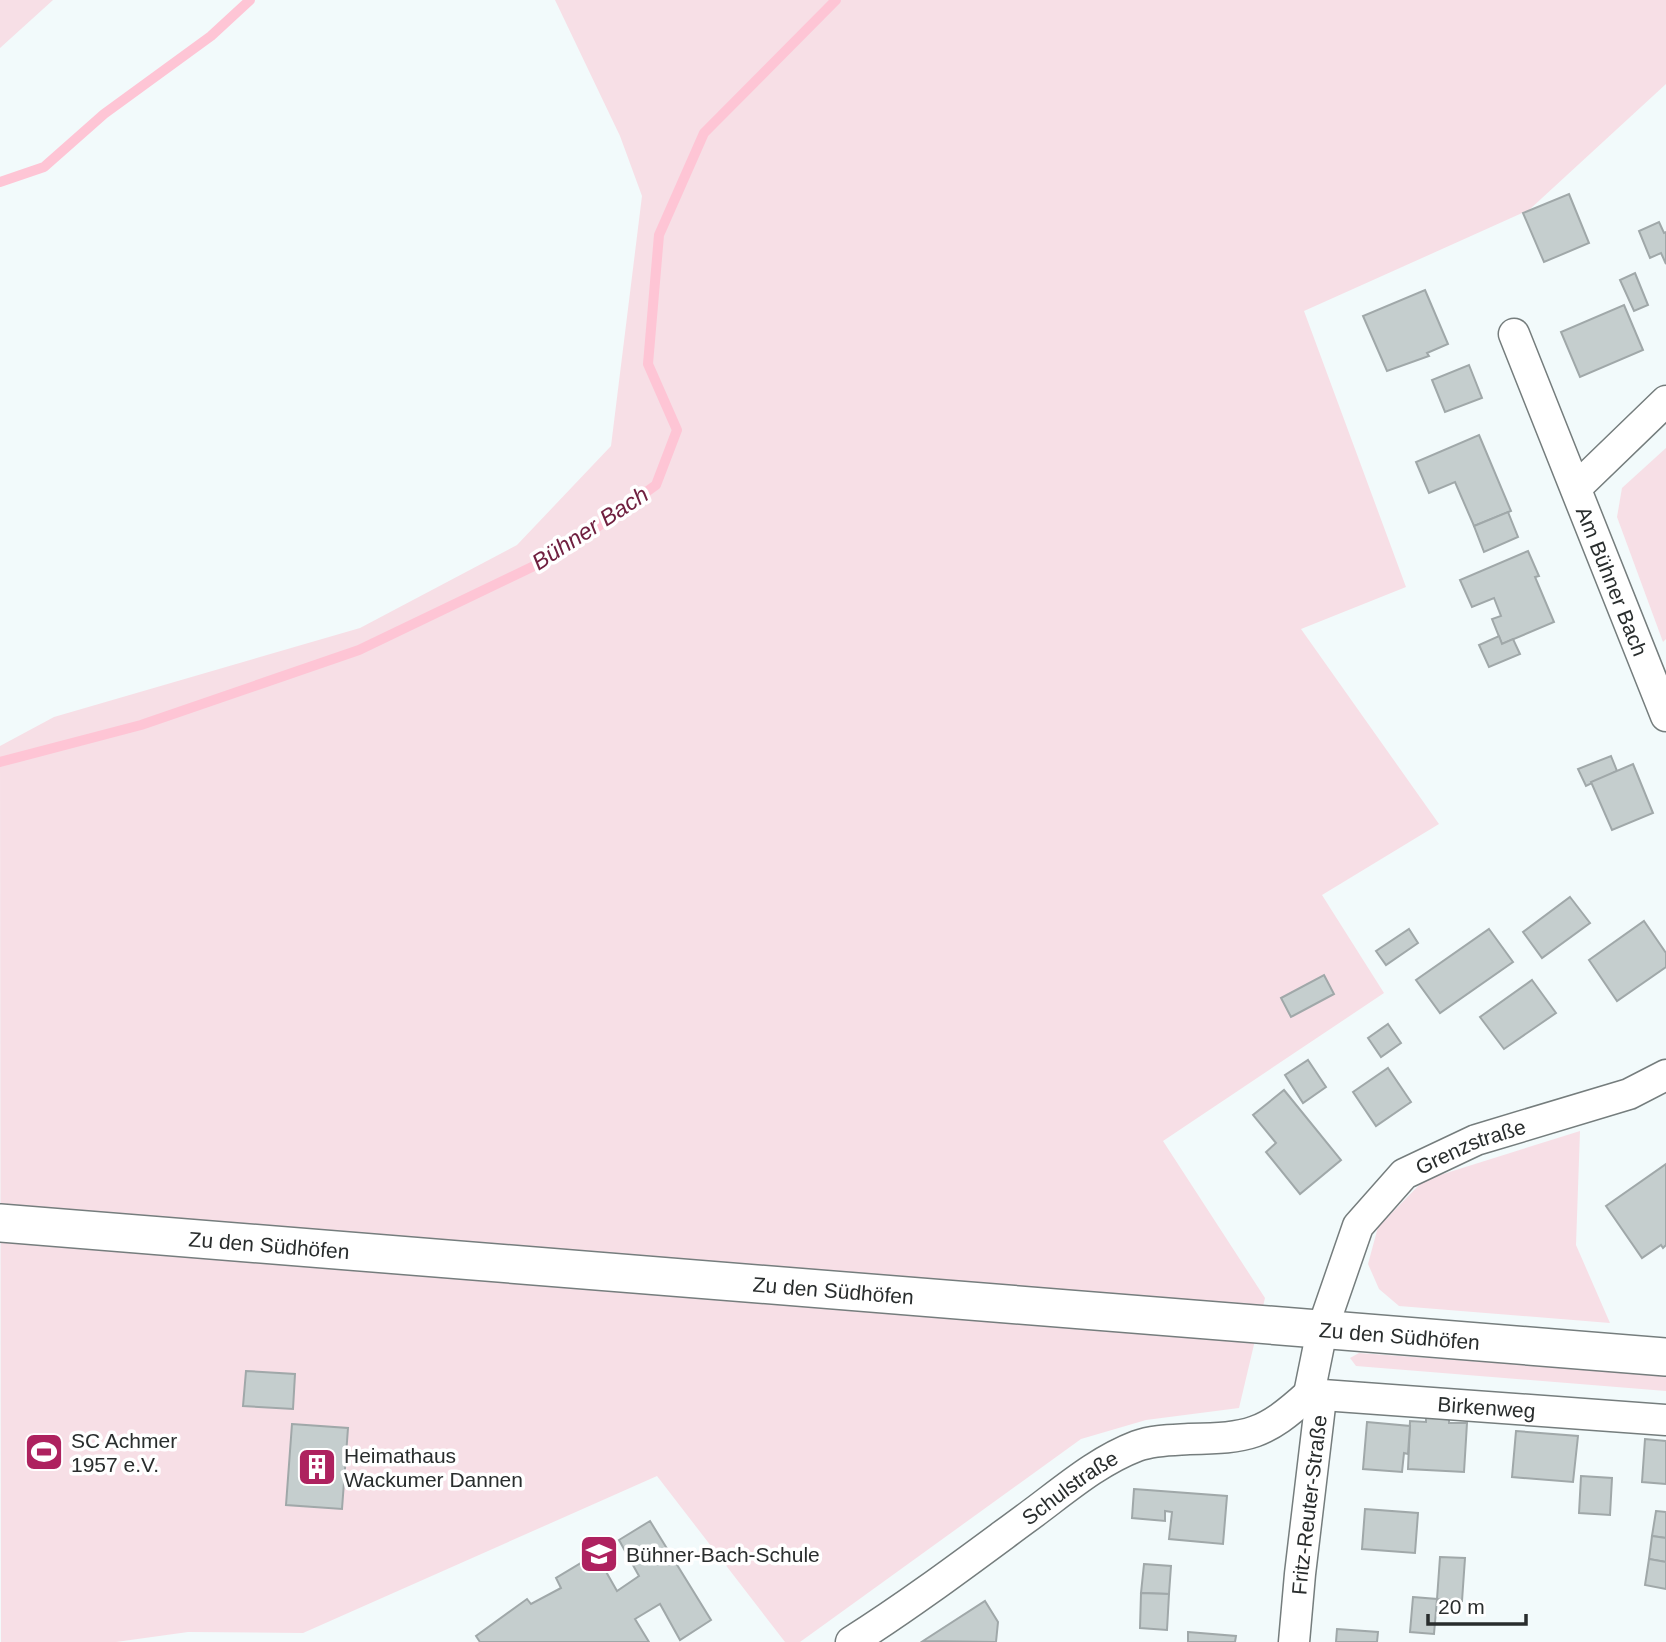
<svg xmlns="http://www.w3.org/2000/svg" width="1666" height="1642" font-family="Arial,sans-serif">
  <style>
    .green { fill: #f7dfe6 }
    .lines { fill: none; stroke-linecap: round; stroke-linejoin: round }
    .stream { stroke: #fec5d5; stroke-width: 10 }
    .building { fill: #c5cece; stroke: #a0a8a9; stroke-width: 2 }
    .minor-casing { stroke: #757d7d; stroke-width: 33 }
    .tertiary-casing { stroke: #757d7d; stroke-width: 40 }
    .minor { stroke: #fff; stroke-width: 30 }
    .tertiary { stroke: #fff; stroke-width: 37 }
    .labels { text-anchor: middle; dominant-baseline: central; stroke-width: 7; stroke-linejoin: round; paint-order: stroke }
    .street-label { font-size: 21px; fill: #292d2d; stroke: #fff }
    .poi-label { font-size: 21px; fill: #292d2d; stroke: #fff; text-anchor: start }
    .water-label { font-size: 23px; font-style: italic; fill: #702040; stroke: #fff }
  </style>
  <rect width="100%" height="100%" fill="#f2fafb"/>
  <!-- green -->
  <g class="green">
    <path d="M0 0H53L0 48Z"/>
    <path d="M555 0H1666V84L1529 210 1304 311 1406 587 1301 629 1439 824 1322 895 1384 993 1163 1141 1265 1298 1239 1408 1146 1420 1081 1439 800 1642H785L657 1476 303 1633 188 1632 116 1642H1L0 746 54 717 360 628 517 545 611 446 642 196 620 136Z"/>
    <path d="M1666 448V639L1663 642 1617 517 1622 488Z"/>
    <path d="M1580 1131 1576 1245 1610 1323 1399 1306 1379 1289 1368 1264 1378 1227 1424 1180Z"/>
    <path d="M1359 1353 1666 1375V1391L1356 1366 1350 1358Z"/>
  </g>
  <g class="lines">
    <!-- stream -->
    <g class="stream">
      <path d="M0 182 44 167 104 114 211 36 250 0"/>
      <path d="M0 762 141 725 359 650 561 553 656 485 677 430 648 364 659 235 704 133 836 0"/>
    </g>
  </g>
  <!-- building -->
  <g class="building">
    <path d="M1569 194 1589 243 1544 262 1523 213Z"/>
    <path d="M1659 222 1664 233 1666 232V264L1661 253 1650 258 1639 231Z"/>
    <path d="M1635 273 1648 305 1634 311 1620 280Z"/>
    <path d="M1425 290 1448 344 1427 353 1429 356 1387 371 1363 316Z"/>
    <path d="M1624 305 1643 350 1580 377 1561 332Z"/>
    <path d="M1469 365 1482 398 1445 412 1432 380Z"/>
    <path d="M1479 435 1511 511 1474 526 1455 482 1429 493 1416 462Z"/>
    <path d="M1508 512 1518 537 1484 552 1474 526Z"/>
    <path d="M1528 551 1539 576 1535 577 1554 622 1502 644 1492 619 1501 616 1494 598 1472 607 1460 580Z"/>
    <path d="M1499 636 1502 644 1513 639 1520 654 1489 667 1479 645Z"/>
    <path d="M1611 756 1617 771 1586 786 1578 769Z"/>
    <path d="M1633 764 1653 813 1612 830 1591 782Z"/>
    <path d="M1570 897 1590 923 1542 958 1523 932Z"/>
    <path d="M1644 921 1666 953V967L1617 1001 1589 960Z"/>
    <path d="M1409 929 1418 943 1386 965 1376 951Z"/>
    <path d="M1489 929 1513 962 1440 1013 1416 980Z"/>
    <path d="M1324 975 1334 994 1291 1017 1281 998Z"/>
    <path d="M1532 980 1556 1013 1504 1049 1480 1017Z"/>
    <path d="M1388 1024 1401 1043 1381 1057 1368 1038Z"/>
    <path d="M1308 1060 1326 1087 1303 1103 1285 1075Z"/>
    <path d="M1388 1068 1411 1102 1376 1126 1353 1092Z"/>
    <path d="M1284 1090 1341 1160 1300 1194 1266 1152 1276 1143 1253 1115Z"/>
    <path d="M1666 1164V1245L1663 1248 1661 1245 1642 1258 1606 1206Z"/>
    <path d="M246 1371 295 1374 293 1409 243 1406Z"/>
    <path d="M1426 1414 1449 1415V1423H1467L1464 1472 1408 1469 1410 1421 1426 1422Z"/>
    <path d="M1367 1422 1410 1426 1408 1454 1404 1453 1402 1472 1363 1469Z"/>
    <path d="M292 1424 348 1428 342 1509 286 1505Z"/>
    <path d="M1516 1431 1578 1436 1573 1482 1512 1477Z"/>
    <path d="M1645 1439 1666 1441V1484L1642 1482Z"/>
    <path d="M1581 1476 1612 1478 1610 1515 1579 1513Z"/>
    <path d="M1134 1489 1227 1496 1223 1544 1169 1539 1172 1512 1165 1511V1521L1132 1518Z"/>
    <path d="M1365 1509 1418 1513 1415 1553 1362 1549Z"/>
    <path d="M1656 1511 1666 1512V1538L1652 1536Z"/>
    <path d="M650 1521 711 1620 680 1640 660 1604 635 1619 649 1642H480L476 1636 527 1599 531 1604 561 1588 556 1578 596 1554 617 1591 639 1576 619 1540Z"/>
    <path d="M1652 1536 1666 1538V1562L1649 1559Z"/>
    <path d="M1440 1557 1465 1558 1462 1601 1437 1599Z"/>
    <path d="M1649 1559 1666 1562V1589L1645 1585Z"/>
    <path d="M1144 1564 1171 1566 1169 1594 1141 1593Z"/>
    <path d="M1141 1593 1169 1594 1167 1630 1140 1628Z"/>
    <path d="M1413 1597 1437 1599 1434 1634 1410 1632Z"/>
    <path d="M985 1601 998 1622 996 1642 923 1641Z"/>
    <path d="M1337 1629 1378 1632 1377 1642H1336Z"/>
    <path d="M1188 1632 1236 1636 1235 1642H1188Z"/>
  </g>
  <g class="lines">
    <!-- minor casing -->
    <g class="minor-casing">
      <g id="minor">
        <path id="s1" d="M1514 334 1666 716"/>
        <path d="M1576 488 1666 401"/>
        <path id="s2" d="M1309 1394 1322 1330 1358 1226 1404 1174 1476 1140 1629 1094 1666 1075"/>
        <path id="s3" d="M1309 1394 1666 1420"/>
        <path id="s4" d="M851 1642C911 1604 968 1561 1025 1519 1061 1493 1095 1462 1137 1446 1153 1440 1172 1440 1189 1439 1249 1438 1264 1435 1309 1394"/>
        <path id="s5" d="M1294 1642 1300 1574 1320 1406 1309 1394"/>
      </g>
    </g>
    <!-- tertiary casing -->
    <g class="tertiary-casing">
      <g id="tertiary">
        <path id="s6" d="M0 1223 1666 1357"/>
      </g>
    </g>
    <!-- minor -->
    <use href="#minor" class="minor"/>
    <!-- tertiary -->
    <use href="#tertiary" class="tertiary"/>
  </g>
  <!-- icons -->
  <defs>
    <g id="stadium-square" transform="scale(2.0125)"><rect x="-9" y="-9" width="18" height="18" rx="4" fill="#ae225f" stroke="#fff"/><path d="M0-5a6.5 5 0 1 0 0 10a6.5 5 0 1 0 0-10ZM-3.5-1.8h7v3.6h-7Z" fill="#fff"/></g>
    <g id="building-square" transform="scale(2.0125)"><rect x="-9" y="-9" width="18" height="18" rx="4" fill="#ae225f" stroke="#fff"/><path d="M-4-6H4V6H1V3H-1V6H-4ZM-2.5-4.3h1.7v1.8h-1.7ZM.8-4.3h1.7v1.8H.8ZM-2.5-1h1.7V.8h-1.7ZM.8-1h1.7V.8H.8Z" fill="#fff"/></g>
    <g id="school-square" transform="scale(2.0125)"><rect x="-9" y="-9" width="18" height="18" rx="4" fill="#ae225f" stroke="#fff"/><path d="M0-5L7-2L0 1L-7-2ZM-4 1L0 2.5L4 1V4Q0 6-4 4Z" fill="#fff"/></g>
  </defs>
  <g fill-rule="evenodd">
    <use href="#stadium-square" x="44" y="1452"/>
    <use href="#building-square" x="317" y="1467"/>
    <use href="#school-square" x="599" y="1554"/>
  </g>
  <g class="labels">
    <!-- street labels -->
    <g class="street-label">
      <text stroke="none"><textPath href="#s1" startOffset="266">Am Bühner Bach</textPath></text>
      <text stroke="none"><textPath href="#s2" startOffset="317">Grenzstraße</textPath></text>
      <text stroke="none"><textPath href="#s6" startOffset="270">Zu den Südhöfen</textPath></text>
      <text stroke="none"><textPath href="#s6" startOffset="836">Zu den Südhöfen</textPath></text>
      <text stroke="none"><textPath href="#s6" startOffset="1404">Zu den Südhöfen</textPath></text>
      <text stroke="none"><textPath href="#s3" startOffset="178">Birkenweg</textPath></text>
      <text stroke="none"><textPath href="#s4" startOffset="268">Schulstraße</textPath></text>
      <text stroke="none"><textPath href="#s5" startOffset="138">Fritz-Reuter-Straße</textPath></text>
    </g>
    <!-- poi labels -->
    <g class="poi-label">
      <text x="71" y="1440">SC Achmer<tspan x="71" dy="24">1957 e.V.</tspan></text>
      <text x="344" y="1455">Heimathaus<tspan x="344" dy="24">Wackumer Dannen</tspan></text>
      <text x="626" y="1554">Bühner-Bach-Schule</text>
    </g>
    <!-- water labels -->
    <g class="water-label">
      <text transform="translate(590 528) rotate(-33)">Bühner Bach</text>
    </g>
  </g>
  <!-- scale -->
  <path d="M1428 1614v10h98v-10" fill="none" stroke="#292d2d" stroke-width="3.5"/>
  <text x="1438" y="1614" font-size="21" fill="#292d2d" stroke="#ffffff" stroke-width="5" paint-order="stroke">20 m</text>
</svg>
